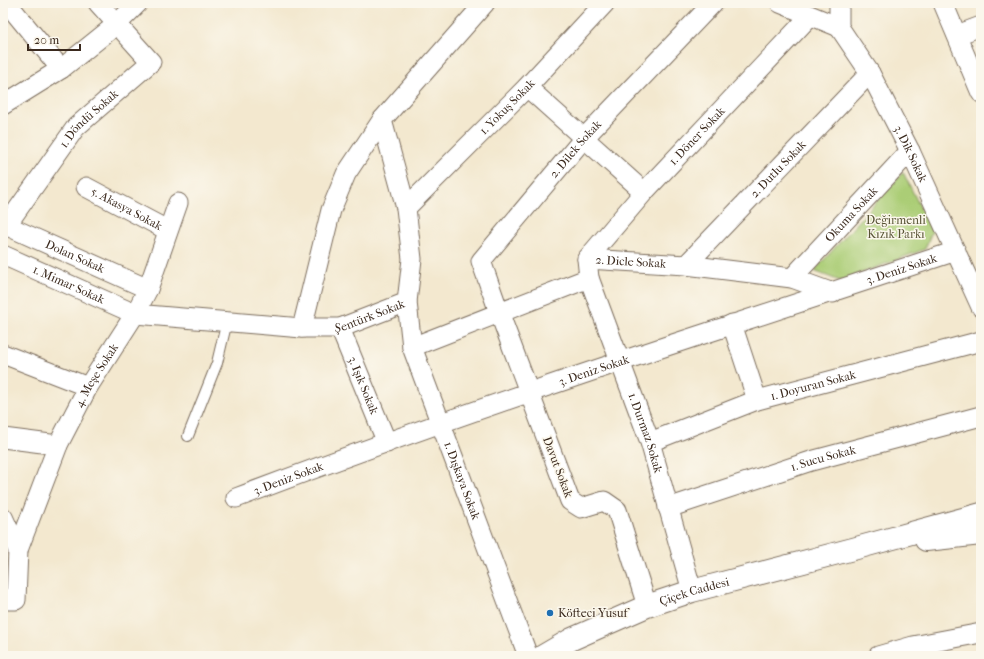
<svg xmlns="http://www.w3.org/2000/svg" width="984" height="659" font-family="'IM FELL French Canon',serif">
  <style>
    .green { fill: #abcd76; stroke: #737c4a }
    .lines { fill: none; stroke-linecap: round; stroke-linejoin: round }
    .service-casing { stroke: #7b6c5c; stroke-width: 12 }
    .minor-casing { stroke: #7b6c5c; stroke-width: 21 }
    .secondary-casing { stroke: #7b6c5c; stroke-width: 24 }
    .service { stroke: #fff; stroke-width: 10 }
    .minor { stroke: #fff; stroke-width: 19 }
    .secondary { stroke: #fff; stroke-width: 22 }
    .poi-dot { fill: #1f6fb2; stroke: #fbf7ec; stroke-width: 1.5 }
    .labels { text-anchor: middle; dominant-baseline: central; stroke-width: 3; stroke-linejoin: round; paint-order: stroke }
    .street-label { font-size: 12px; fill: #3b2a1e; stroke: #fbf7ec }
    .park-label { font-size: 12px; fill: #575334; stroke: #fbf7ec }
    .poi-label { font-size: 12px; fill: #3b2a1e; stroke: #fbf7ec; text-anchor: start }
  </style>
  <rect width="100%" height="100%" fill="#fbf7ec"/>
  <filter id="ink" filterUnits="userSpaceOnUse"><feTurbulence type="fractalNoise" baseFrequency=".025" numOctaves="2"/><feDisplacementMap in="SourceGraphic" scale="8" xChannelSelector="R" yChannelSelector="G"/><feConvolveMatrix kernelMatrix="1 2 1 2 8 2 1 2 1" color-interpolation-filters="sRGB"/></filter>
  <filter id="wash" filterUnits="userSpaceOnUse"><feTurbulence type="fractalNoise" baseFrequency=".012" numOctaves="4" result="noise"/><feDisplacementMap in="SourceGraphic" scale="16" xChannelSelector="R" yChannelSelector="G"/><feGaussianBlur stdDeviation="0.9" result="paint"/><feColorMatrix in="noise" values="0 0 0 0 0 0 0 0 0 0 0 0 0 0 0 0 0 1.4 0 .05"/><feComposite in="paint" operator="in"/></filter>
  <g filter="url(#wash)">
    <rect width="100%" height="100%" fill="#f3e8cf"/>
    <!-- green -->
    <path class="green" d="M903 172 932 231 925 249 840 281 814 271Z"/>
  </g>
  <g filter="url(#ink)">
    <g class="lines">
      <!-- service casing -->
      <g class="service-casing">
        <path id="service" d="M188 436 217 363 227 321"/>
      </g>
      <!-- minor casing -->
      <g class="minor-casing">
        <g id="minor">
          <path d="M7 3 61 69"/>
          <path d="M780 3 839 27"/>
          <path id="s1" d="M839 3V27L870 73 910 151 981 307"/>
          <path d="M943 3 981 93"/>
          <path d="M957 35 981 26"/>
          <path d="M527 87 644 192"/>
          <path d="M3 105 61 69 117 24 138 3"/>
          <path id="s2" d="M86 187 167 230"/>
          <path id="s3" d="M406 208 527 87 605 3"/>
          <path id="s4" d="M3 224 148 289"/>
          <path id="s5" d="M6 226 76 127 151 62 98 3"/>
          <path id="s6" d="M3 255 135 314 302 328H340L407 302 412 259 406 208 382 120 485 3"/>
          <path id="s7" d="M587 259 644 192 810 16"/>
          <path id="s8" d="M686 265 870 73"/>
          <path id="s9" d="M589 278 650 442 692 591"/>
          <path id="s10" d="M792 278 910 151"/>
          <path id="s11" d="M407 302 412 347 528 656"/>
          <path d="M732 324 757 400"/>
          <path d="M302 328 331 210 346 174 382 120"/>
          <path id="s12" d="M340 328 387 443"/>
          <path id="s13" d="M412 347 589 278 587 259 686 265 792 278 833 293"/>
          <path d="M3 354 88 387"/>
          <path d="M3 438 58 445"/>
          <path id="s14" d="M650 442 757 400 981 341"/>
          <path id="s15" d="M236 498C399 436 565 379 731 325 806 300 881 276 956 251"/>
          <path id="s16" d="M668 508 811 461 981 416"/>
          <path d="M3 517 18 550 16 600H3"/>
          <path id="s17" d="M18 550 58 445 88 387 135 314 148 289 178 203"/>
          <path id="s18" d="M647 606 617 510 604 501 581 508 570 501 499 312 481 261 584 138 713 3"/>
          <path d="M878 656 913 646 981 633"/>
        </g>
      </g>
      <!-- secondary casing -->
      <g class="secondary-casing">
        <g id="secondary">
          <path d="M926 540 981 534"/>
          <path id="s19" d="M543 656 572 639 647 606 692 591 853 549 981 514"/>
        </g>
      </g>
      <!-- service -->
      <use href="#service" class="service"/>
      <!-- minor -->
      <use href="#minor" class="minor"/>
      <!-- secondary -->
      <use href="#secondary" class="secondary"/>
    </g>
  </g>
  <!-- markers -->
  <circle class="poi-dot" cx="550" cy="613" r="4"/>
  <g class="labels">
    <!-- street labels -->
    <g class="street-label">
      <text stroke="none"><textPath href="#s3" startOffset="143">1. Yokuş Sokak</textPath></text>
      <text stroke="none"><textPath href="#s5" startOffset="136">1. Döndü Sokak</textPath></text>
      <text stroke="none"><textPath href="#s7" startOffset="165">1. Döner Sokak</textPath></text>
      <text stroke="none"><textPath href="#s18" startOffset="556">2. Dilek Sokak</textPath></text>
      <text stroke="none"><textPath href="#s1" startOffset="170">3. Dik Sokak</textPath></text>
      <text stroke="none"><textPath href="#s8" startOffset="133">2. Dutlu Sokak</textPath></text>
      <text stroke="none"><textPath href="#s2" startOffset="46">5. Akasya Sokak</textPath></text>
      <text stroke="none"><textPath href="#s10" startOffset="87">Okuma Sokak</textPath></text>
      <text stroke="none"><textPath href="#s4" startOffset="79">Dolan Sokak</textPath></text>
      <text stroke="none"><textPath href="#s13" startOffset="253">2. Dicle Sokak</textPath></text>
      <text stroke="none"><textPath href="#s15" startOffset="704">3. Deniz Sokak</textPath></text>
      <text stroke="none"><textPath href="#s6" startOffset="72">1. Mimar Sokak</textPath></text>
      <text stroke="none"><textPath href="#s6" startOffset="382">Şentürk Sokak</textPath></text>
      <text stroke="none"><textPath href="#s15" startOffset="380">3. Deniz Sokak</textPath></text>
      <text stroke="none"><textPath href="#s17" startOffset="192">4. Meşe Sokak</textPath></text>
      <text stroke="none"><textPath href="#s12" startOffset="62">3. Işık Sokak</textPath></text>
      <text stroke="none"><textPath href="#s14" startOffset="173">1. Doyuran Sokak</textPath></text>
      <text stroke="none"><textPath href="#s9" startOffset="165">1. Durmaz Sokak</textPath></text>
      <text stroke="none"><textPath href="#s16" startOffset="163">1. Sucu Sokak</textPath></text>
      <text transform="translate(558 467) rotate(69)">Davut Sokak</text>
      <text stroke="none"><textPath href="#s15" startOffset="56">3. Deniz Sokak</textPath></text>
      <text stroke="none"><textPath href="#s11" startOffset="188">1. Dışkaya Sokak</textPath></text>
      <text stroke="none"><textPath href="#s19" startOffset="165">Çiçek Caddesi</textPath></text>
    </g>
    <!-- park labels -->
    <g class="park-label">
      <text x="896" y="220">Değirmenli<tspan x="896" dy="14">Kızık Parkı</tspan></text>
    </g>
    <!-- poi labels -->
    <g class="poi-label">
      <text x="558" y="613">Köfteci Yusuf</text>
    </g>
  </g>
  <!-- margin -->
  <rect width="984" height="659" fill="none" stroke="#fbf7ec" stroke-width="16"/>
  <!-- scale -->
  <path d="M28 44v6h52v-6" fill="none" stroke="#3b2a1e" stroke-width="2"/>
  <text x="34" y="44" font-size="12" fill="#3b2a1e" stroke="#fbf7ec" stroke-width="3" paint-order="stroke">20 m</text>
</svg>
